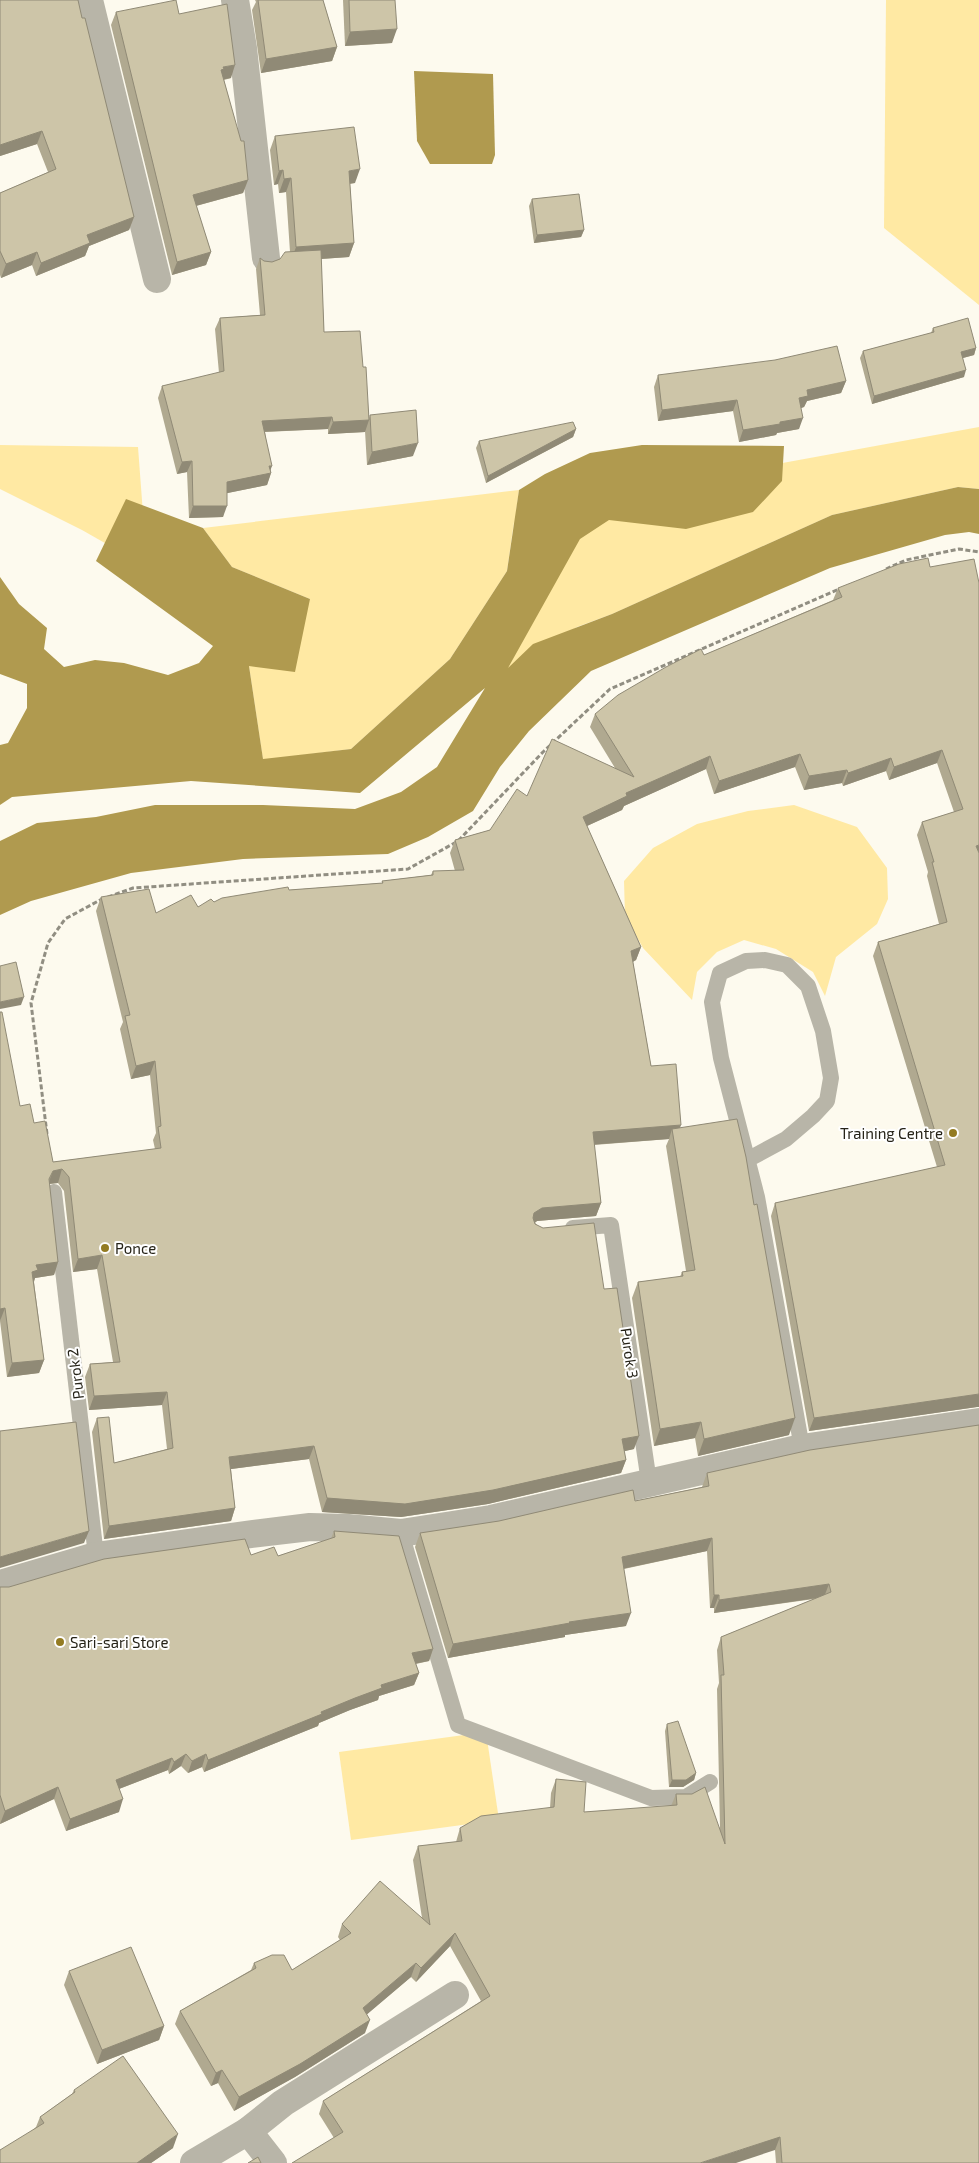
<svg xmlns="http://www.w3.org/2000/svg" width="979" height="2163" font-family="'Exo 2',sans-serif">
  <style>
    .green { fill: #ffe9a3 }
    .water { fill: #b09a4f }
    .lines { fill: none; stroke-linecap: round; stroke-linejoin: round }
    .path { stroke: #918e82; stroke-width: 3; stroke-dasharray: 5 2.5; stroke-linecap: butt }
    .service { stroke: #b8b5a8; stroke-width: 16 }
    .minor { stroke: #b8b5a8; stroke-width: 28 }
    .wall { fill: #b0a990 }
    .shaded-wall { fill: #908a76 }
    .building { fill: #cdc5a8; stroke: #908a76 }
    .poi-dot { fill: #937b22; stroke: #fff; stroke-width: 2 }
    .labels { text-anchor: middle; dominant-baseline: central; stroke-width: 4; stroke-linejoin: round; paint-order: stroke }
    .poi-label { font-size: 15px; fill: #262318; stroke: #fff; text-anchor: start }
    .street-label { font-size: 15px; fill: #262318; stroke: #fff }
  </style>
  <rect width="100%" height="100%" fill="#fdfaee"/>
  <!-- green -->
  <g class="green">
    <path d="M886 0H979V305L884 228Z"/>
    <path d="M979 427V489L958 487 832 515 612 614 577 627 507 670 514 522 507 571 450 659 351 749 263 760 249 666 310 599 232 567 203 528 519 490 516 512Z"/>
    <path d="M0 445 138 447 147 567 82 530 0 489Z"/>
    <path d="M794 805 857 827 887 868 888 899 877 924 836 957 825 996 813 972 776 949 744 940 717 952 697 972 692 1000 643 948 625 916 624 881 653 848 697 824 748 811Z"/>
    <path d="M486 1732 499 1820 351 1840 339 1752Z"/>
  </g>
  <!-- water -->
  <g class="water">
    <path d="M414 71 493 74 495 155 492 164H430L417 141Z"/>
    <path d="M642 445 784 446 782 481 753 512 686 529 609 520 580 539 508 668 533 644 612 614 832 515 958 487 979 489V534L969 532 945 535 830 568 591 671 529 731 500 767 473 811 428 837 388 854 243 859 131 873 31 901 0 915V841L37 823 96 817 155 805H263L355 809 401 792 437 767 485 688 360 793 191 781 12 797 0 805V745L8 743 27 708V684L0 674V577L19 604 47 628 44 649 64 667 95 660 124 663 168 675 199 663 213 646 96 561 126 499 203 528 232 567 310 599 295 672 249 666 263 759 351 749 450 659 507 571 519 490 545 474 590 453Z"/>
  </g>
  <g class="lines">
    <!-- path -->
    <g class="path">
      <path d="M886 569 906 560 959 549 979 552"/>
      <path d="M108 897 133 888 408 869 458 841 543 752 610 689 839 589"/>
      <path d="M47 1134 31 1003 48 943 65 919 102 899"/>
    </g>
    <!-- service -->
    <g class="service">
      <path d="M747 1160 786 1139 813 1116 827 1101 831 1078 823 1031 808 986 787 965 765 960 746 961 720 973 712 1002 721 1058 757 1197 802 1448"/>
      <path d="M54 1192 96 1556"/>
      <path d="M573 1228 611 1225 649 1482"/>
      <path d="M401 1533 458 1725 651 1798 686 1797 710 1782"/>
    </g>
    <!-- minor -->
    <g class="minor">
      <path d="M89 0 157 279"/>
      <path d="M235 0 243 48 266 258"/>
      <path d="M0 1584 96 1556 252 1534 310 1527 348 1528 401 1533 491 1519 802 1448 979 1422"/>
      <path d="M248 2131 283 2103 455 1995"/>
      <path d="M194 2163 248 2131 273 2163"/>
    </g>
  </g>
  <!-- wall -->
  <g class="wall">
    <path d="M0 0 82 18 134 217 129 230 89 246 85 256 36 276 32 265 1 278 0 275V193L48 172 37 144 0 156Z"/>
    <path d="M255 0H323L337 47 332 61 261 73 252 10 256 2Z"/>
    <path d="M343 0H395L392 43 345 46Z"/>
    <path d="M116 12 179 14 231 78 224 80 248 180 243 193 196 206 211 252 206 265 172 275 111 25Z"/>
    <path d="M275 136 355 183 350 184 354 243 349 257 321 259 324 332 363 367 369 418 370 415 413 456 367 465 365 431V432L328 434V429L265 432 271 473 267 485 227 493 223 517 189 518 187 472 177 474 158 398 162 386 219 373 215 329 220 318 260 315 256 269 260 258 264 261 272 262 280 259 290 252 286 192 279 193 278 184 274 185 270 150Z"/>
    <path d="M532 199 584 230 581 237 534 243 529 206Z"/>
    <path d="M933 328 976 348 974 355 963 358 964 377 872 404 860 358 863 351 931 333Z"/>
    <path d="M658 375 846 381 841 393 807 401 804 407 801 408 799 429 777 433 776 435 739 442 733 411 658 421 654 387Z"/>
    <path d="M576 429 573 437 486 483 476 448 479 441Z"/>
    <path d="M974 559 977 1407 809 1431 771 1216 775 1203 937 1167 873 956 878 942 939 924 927 876 928 872 917 835 922 822 954 812 937 763 889 780 886 771 843 786 842 783 804 790 795 767 714 794 706 769 624 806 622 810 587 826 641 947 636 960 633 962 651 1066 680 1128 789 1435 698 1456 695 1438 654 1446 632 1298 638 1282 680 1277 682 1272 686 1271 666 1146 669 1139 594 1145 601 1203 596 1216 537 1221 535 1223 604 1289 634 1449 624 1451 626 1460 621 1473 488 1504 401 1517 322 1512 309 1459 231 1469 235 1508 231 1521 104 1539 92 1432 97 1418 114 1463 167 1449 162 1405 89 1410 85 1377 90 1364 113 1362 97 1269 73 1272 64 1191 58 1183 49 1184 58 1262 54 1275 35 1278 34 1282 44 1360 39 1373 7 1377 0 1321 20 1106 34 1123 53 1162 155 1149 153 1140 156 1133 150 1075 131 1079 120 1029 123 1022 96 911 101 897 156 913 198 907 214 902 289 890 382 883V881L431 875 433 871H455L450 853 455 840 490 830 527 796 615 768 590 727 595 714 704 655 833 600 838 588Z"/>
    <path d="M979 1425V2163H776L775 2150 334 2138 319 2114 323 2101 481 2001 450 1946 416 1982 411 1977 367 2014 365 2033 295 2077 234 2111 218 2083 211 2086 175 2024 180 2011 251 1970 254 1963 292 1970 340 1940 338 1937 342 1924 422 1918 413 1860 418 1846 456 1842 460 1828 550 1808 551 1793 556 1779 584 1812 671 1806 676 1794 720 1828 717 1689 719 1683 717 1650 721 1637 814 1599 714 1613V1608H710L707 1551 624 1569 626 1626 565 1635V1637L448 1658 415 1547 420 1533 635 1501 702 1487 707 1473Z"/>
    <path d="M334 1531 433 1649 429 1661 416 1664 419 1673 414 1685 379 1696 378 1700 350 1710 319 1723 318 1726 204 1772 202 1767 188 1773 181 1766 169 1774 168 1770 119 1789V1812L66 1831 54 1799 0 1824V1587H9L251 1555 278 1556 331 1539Z"/>
    <path d="M667 1724 696 1773 694 1780 683 1787H669L665 1731Z"/>
    <path d="M69 1971 164 2026 159 2040 97 2064 64 1985Z"/>
    <path d="M74 2090 173 2148 151 2163H0L36 2127 40 2117 72 2094Z"/>
  </g>
  <!-- shaded-wall -->
  <g class="shaded-wall">
    <path d="M397 29 392 43 345 46 350 32Z"/>
    <path d="M337 47 332 61 261 73 266 59Z"/>
    <path d="M235 65 231 78 220 80 221 70 223 67Z"/>
    <path d="M42 131 37 144 0 156V145Z"/>
    <path d="M360 169 355 183 344 184 349 171Z"/>
    <path d="M283 170 278 184 274 185 279 171Z"/>
    <path d="M291 178 286 192 279 193 284 179Z"/>
    <path d="M248 180 243 193 188 208 193 195Z"/>
    <path d="M134 217 129 230 89 246 85 256 36 276 41 263 87 235Z"/>
    <path d="M584 230 581 237 534 243 537 235Z"/>
    <path d="M354 243 349 257 291 261 296 247Z"/>
    <path d="M37 252 32 265 1 278 6 264Z"/>
    <path d="M211 252 206 265 172 275 177 262Z"/>
    <path d="M976 348 974 355 959 359 961 352Z"/>
    <path d="M966 370 964 377 872 404 874 396Z"/>
    <path d="M846 381 841 393 807 401 804 407 795 410 799 398 807 390Z"/>
    <path d="M737 400 733 411 658 421 662 410Z"/>
    <path d="M332 417 328 429 258 432 262 421Z"/>
    <path d="M803 418 799 429 777 433 776 435 739 442 743 430 780 422Z"/>
    <path d="M369 420 365 432 328 434 333 422Z"/>
    <path d="M576 429 573 437 486 483 488 476Z"/>
    <path d="M418 443 413 456 367 465 372 452Z"/>
    <path d="M192 461 187 472 177 474 182 462Z"/>
    <path d="M269 466H272L269 474 271 473 267 485 223 494 227 482Z"/>
    <path d="M193 506H227L223 517 189 518Z"/>
    <path d="M942 750 937 763 889 780 894 767Z"/>
    <path d="M800 754 795 767 714 794 719 781Z"/>
    <path d="M710 756 706 769 624 806 622 810 578 830 583 817 626 793Z"/>
    <path d="M891 758 886 771 843 786 848 773Z"/>
    <path d="M847 770 842 783 804 790 809 776Z"/>
    <path d="M979 845V856L976 846Z"/>
    <path d="M641 947 636 960 626 965 631 951Z"/>
    <path d="M24 997 21 1005 0 1009V1002Z"/>
    <path d="M155 1061 150 1075 131 1079 136 1066Z"/>
    <path d="M681 1125 676 1139 672 1129 669 1139 588 1145 593 1132Z"/>
    <path d="M62 1169 58 1183 48 1184 53 1171Z"/>
    <path d="M601 1203 596 1216 537 1221 529 1226 534 1213 542 1208Z"/>
    <path d="M102 1255 97 1269 73 1272 78 1259Z"/>
    <path d="M58 1262 54 1275 35 1278 33 1284 32 1272 36 1265Z"/>
    <path d="M5 1308 0 1321V1309Z"/>
    <path d="M44 1360 39 1373 7 1377 12 1363Z"/>
    <path d="M167 1392 162 1405 89 1410 94 1396Z"/>
    <path d="M979 1394V1407H977L809 1431 814 1418Z"/>
    <path d="M795 1418 789 1435 698 1456 704 1439Z"/>
    <path d="M701 1422 695 1438 654 1446 660 1429Z"/>
    <path d="M639 1436 634 1449 617 1453 622 1439Z"/>
    <path d="M314 1446 309 1459 224 1470 229 1457Z"/>
    <path d="M626 1460 621 1473 488 1504 401 1517 322 1512 327 1498Z"/>
    <path d="M235 1508 231 1521 104 1539 109 1526Z"/>
    <path d="M89 1531 84 1543 0 1568V1557Z"/>
    <path d="M712 1538 707 1551 617 1570 622 1557Z"/>
    <path d="M829 1584 824 1597 714 1613 719 1600Z"/>
    <path d="M714 1595H719L714 1608H710Z"/>
    <path d="M631 1613 626 1626 565 1635V1637L448 1658 453 1644 569 1622Z"/>
    <path d="M433 1649 429 1661 408 1665 412 1653Z"/>
    <path d="M419 1673 414 1685 379 1696 378 1700 350 1710 319 1723 318 1726 204 1772 208 1760 321 1712 381 1685Z"/>
    <path d="M186 1754 181 1766 169 1774 174 1762Z"/>
    <path d="M206 1754 202 1767 188 1773 192 1761Z"/>
    <path d="M172 1758 168 1770 111 1792 116 1780Z"/>
    <path d="M696 1773 694 1780 683 1787H669L672 1780Z"/>
    <path d="M58 1787 54 1799 0 1824 5 1811Z"/>
    <path d="M123 1799 119 1812 66 1831 70 1819Z"/>
    <path d="M455 1933 450 1946 416 1982 421 1968Z"/>
    <path d="M416 1963 411 1977 358 2022 363 2008Z"/>
    <path d="M370 2020 365 2033 295 2077 234 2111 239 2097Z"/>
    <path d="M164 2026 159 2040 97 2064 102 2050Z"/>
    <path d="M222 2070 218 2083 211 2086 216 2073Z"/>
    <path d="M178 2134 173 2148 151 2163H137Z"/>
    <path d="M780 2137 775 2150 736 2163H700Z"/>
  </g>
  <!-- building -->
  <g class="building">
    <path d="M0 0H78L82 18H85L134 217 87 235 90 243 41 263 37 252 6 264 0 251V193L56 169 42 131 0 145Z"/>
    <path d="M176 0 179 14 227 4 235 65 223 67 224 69 221 70 241 141H244L248 180 193 195 211 252 177 262 116 12Z"/>
    <path d="M258 0H323L337 47 266 59Z"/>
    <path d="M349 0H395L397 29 350 32Z"/>
    <path d="M354 127 360 169 349 171 354 243 296 247 291 178 284 179 283 170 279 171 275 136Z"/>
    <path d="M579 194 584 230 537 235 532 199Z"/>
    <path d="M321 250 324 332 360 331 363 367H366L369 420 333 422 332 417 262 421 272 466H269L271 473 227 482V506H193L192 461 182 462 162 386 224 371 220 318 265 315 260 258 264 261 272 262 280 259 285 252Z"/>
    <path d="M968 318 976 348 961 352 966 370 874 396 863 351 934 332 933 328Z"/>
    <path d="M837 346 846 381 807 390 808 396 799 398 803 418 780 422V424L743 430 737 400 662 410 658 375 775 360Z"/>
    <path d="M416 410 418 443 372 452 370 415Z"/>
    <path d="M573 422 576 429 488 476 479 441Z"/>
    <path d="M928 558 930 567 974 559 979 583V845L976 846 979 853V1394L814 1418 775 1203 945 1165 878 942 947 922 932 862H934L922 822 963 809 942 750 894 767 891 758 848 773 847 770 809 776 800 754 719 781 710 756 626 793 627 796 583 817 641 947 631 951 651 1066 676 1064 681 1125 593 1132 601 1203 542 1208 534 1213 533 1218 535 1224 543 1228 594 1223 604 1289 617 1288 639 1436 622 1439 626 1460 493 1490 405 1504 327 1498 314 1446 229 1457 235 1508 109 1526 97 1418 109 1417 114 1463 173 1448 167 1392 94 1396 90 1364 120 1362 102 1255 78 1259 69 1177 62 1169 53 1171 49 1179 58 1262 36 1265 38 1270 32 1272 44 1360 12 1363 5 1308 0 1309V1012H2L20 1106 30 1104 34 1123 45 1121 53 1162 161 1148 158 1127 161 1126 155 1061 136 1066 125 1016 130 1015 101 897 149 889 156 913 191 895 198 907 211 899 214 902 222 898 288 887 289 890 383 883 382 881 433 875V871L464 870 455 840 490 830 517 789 527 796 552 739 634 777 595 714 618 695 666 667 701 649 704 655 842 597 838 588 899 564Z"/>
    <path d="M16 962 24 997 0 1002V966Z"/>
    <path d="M737 1119 746 1157 754 1205 757 1204 795 1418 704 1439 701 1422 660 1429 638 1282 683 1276 682 1272 695 1270 672 1129Z"/>
    <path d="M76 1422 89 1531 0 1557V1431Z"/>
    <path d="M979 1425V2163H782L780 2137 700 2163H292L343 2132 323 2101 490 1996 455 1933 421 1968 416 1963 363 2008 370 2020 300 2064 239 2097 222 2070 216 2073 180 2011 256 1968 254 1963 272 1955H284L292 1970 351 1933 342 1924 380 1881 430 1925 418 1846 462 1841 460 1828 481 1816 554 1807 556 1779 586 1782 584 1812 677 1805 676 1794H692L705 1787 725 1844 721 1675H724L721 1637 831 1592 829 1584 719 1600V1595H714L712 1538 622 1557 631 1613 569 1622 570 1623 453 1644 420 1533 499 1521 633 1490 635 1501 709 1486 707 1473 810 1450Z"/>
    <path d="M334 1531 399 1536 433 1649 412 1653 419 1673 381 1685 382 1688 355 1698 321 1712 322 1714 208 1760 206 1754 192 1761 186 1754 174 1762 172 1758 116 1780 123 1799 70 1819 58 1787 5 1811 0 1795V1587H9L104 1559 245 1539 251 1555 274 1547 278 1556 335 1537Z"/>
    <path d="M678 1721 696 1773 686 1780H672L667 1724Z"/>
    <path d="M131 1947 164 2026 102 2050 69 1971Z"/>
    <path d="M123 2056 178 2134 137 2163H0V2150L44 2123 40 2117 75 2092 74 2090Z"/>
    <path d="M258 2157 261 2163H248Z"/>
  </g>
  <!-- markers -->
  <g class="poi-dot">
    <circle cx="953" cy="1133" r="5"/>
    <circle cx="105" cy="1248" r="5"/>
    <circle cx="60" cy="1642" r="5"/>
  </g>
  <g class="labels">
    <!-- poi labels -->
    <g class="poi-label">
      <text x="943" y="1133" text-anchor="end">Training Centre</text>
      <text x="115" y="1248">Ponce</text>
      <text x="70" y="1642">Sari-sari Store</text>
    </g>
    <!-- street labels -->
    <g class="street-label">
      <text transform="translate(630 1353) rotate(82)">Purok 3</text>
      <text transform="translate(75 1374) rotate(-97)">Purok 2</text>
    </g>
  </g>
</svg>
